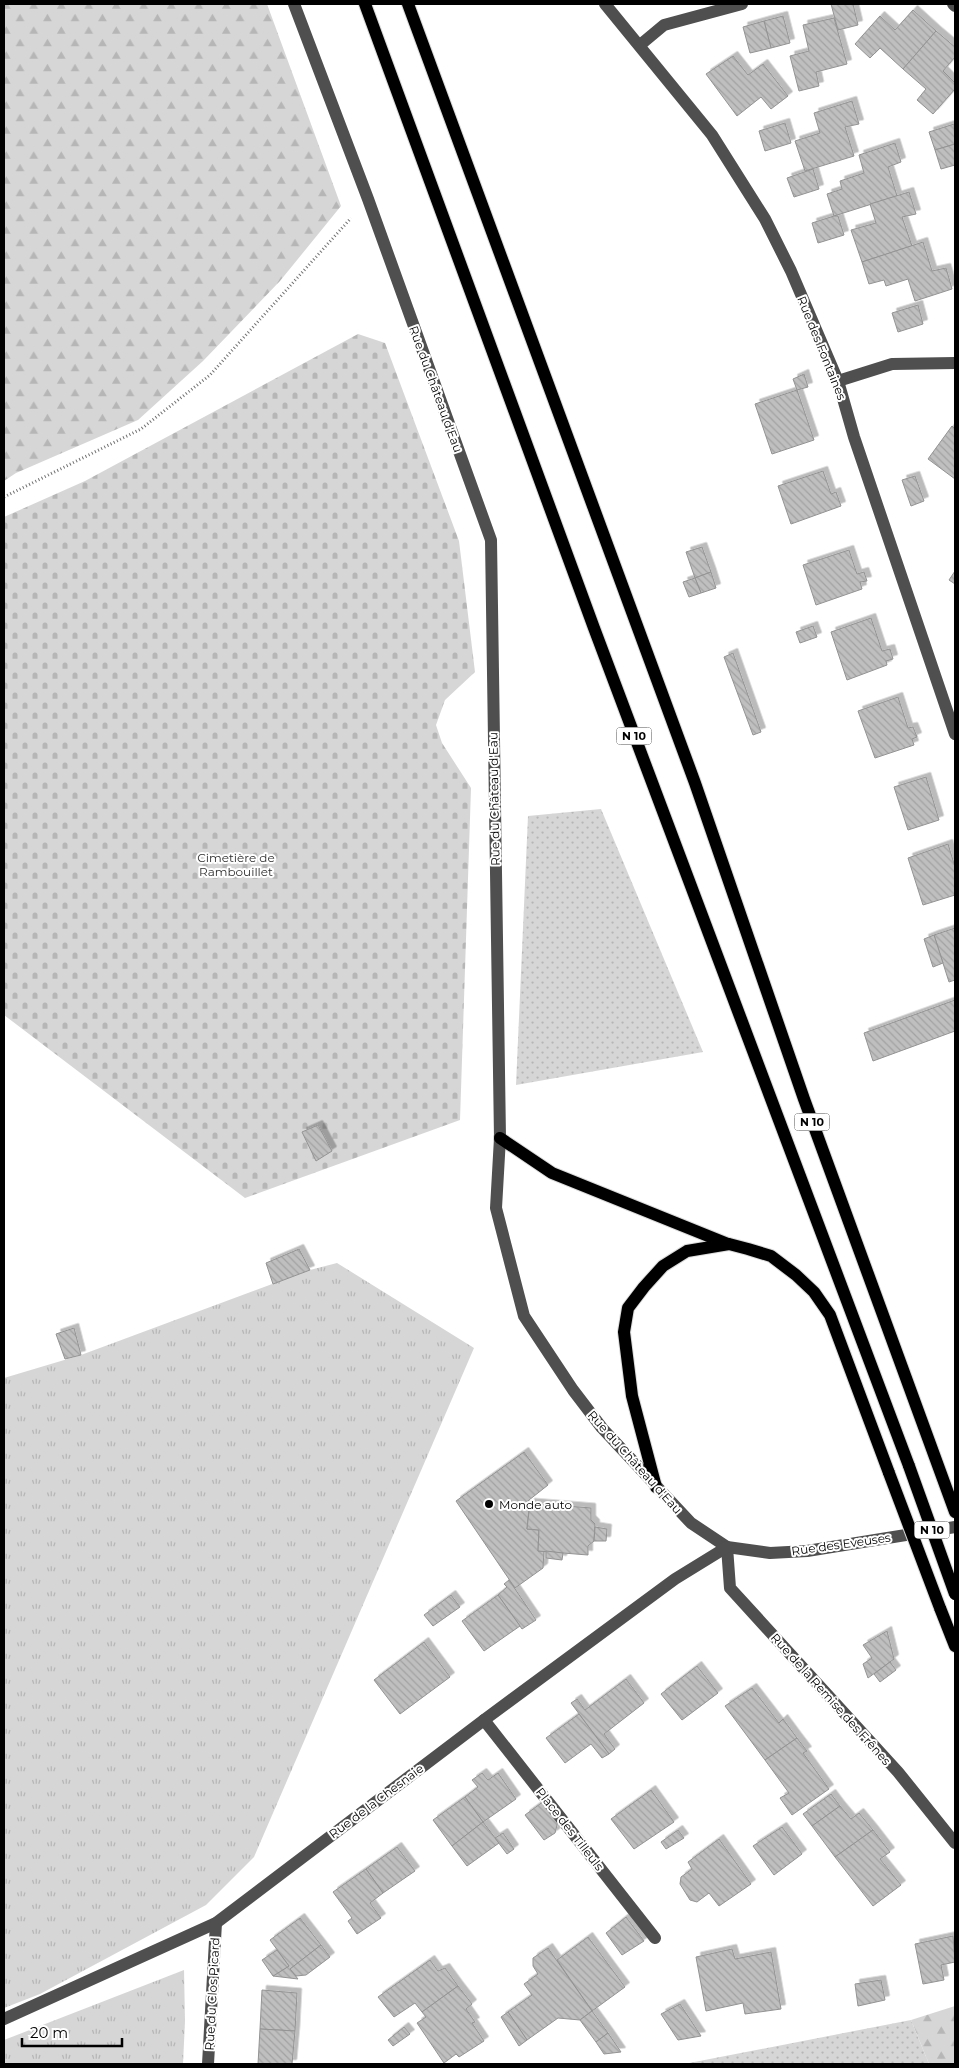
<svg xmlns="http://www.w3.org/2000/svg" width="959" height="2068" font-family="Montserrat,sans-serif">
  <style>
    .grass { fill: url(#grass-tufts) }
    .forest { fill: url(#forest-firs) }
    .cemetery { fill: url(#cemetery-stones) }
    .garden { fill: url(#garden-dots) }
    .building { fill: url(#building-back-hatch); stroke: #939393; filter: url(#shadow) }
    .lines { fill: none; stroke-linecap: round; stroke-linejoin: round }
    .major-casing { stroke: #dbdbdb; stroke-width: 14 }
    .path { stroke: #717171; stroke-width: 3; stroke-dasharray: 1 2.5; stroke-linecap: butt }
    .minor { stroke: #4f4f4f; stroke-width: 12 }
    .major { stroke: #000; stroke-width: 12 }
    .major-bridge-casing { stroke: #dbdbdb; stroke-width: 14; stroke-linecap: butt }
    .major-bridge { stroke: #000; stroke-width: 12 }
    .poi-dot { fill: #000; stroke: #fff; stroke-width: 2 }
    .labels { text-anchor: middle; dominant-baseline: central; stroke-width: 4; stroke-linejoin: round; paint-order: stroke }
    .shield { fill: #fff; stroke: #4c4c4c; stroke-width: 1 }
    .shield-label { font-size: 11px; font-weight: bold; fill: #000 }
    .street-label { font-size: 12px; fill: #000; stroke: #fff }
    .park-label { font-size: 12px; fill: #2d2d2d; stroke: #fff }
    .poi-label { font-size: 12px; fill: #000; stroke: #fff; text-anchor: start }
  </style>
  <defs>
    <pattern id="grass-tufts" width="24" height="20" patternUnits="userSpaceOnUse" patternTransform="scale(1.25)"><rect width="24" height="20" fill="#d6d6d6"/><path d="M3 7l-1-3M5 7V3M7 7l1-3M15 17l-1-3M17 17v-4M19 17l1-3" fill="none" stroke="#b6b6b6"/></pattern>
    <pattern id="forest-firs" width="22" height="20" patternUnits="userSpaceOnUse" patternTransform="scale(1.25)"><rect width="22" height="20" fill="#d6d6d6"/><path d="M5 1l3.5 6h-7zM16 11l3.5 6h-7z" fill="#b6b6b6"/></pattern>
    <pattern id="cemetery-stones" width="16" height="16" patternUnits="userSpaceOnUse" patternTransform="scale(1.25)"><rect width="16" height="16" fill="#d6d6d6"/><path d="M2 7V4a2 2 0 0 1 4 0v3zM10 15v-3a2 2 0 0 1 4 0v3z" fill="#b6b6b6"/></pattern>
    <pattern id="garden-dots" width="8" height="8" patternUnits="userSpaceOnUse" patternTransform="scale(1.25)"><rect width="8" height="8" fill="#d6d6d6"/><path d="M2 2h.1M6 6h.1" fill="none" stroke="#b6b6b6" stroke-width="1.8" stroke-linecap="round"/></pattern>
    <pattern id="building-back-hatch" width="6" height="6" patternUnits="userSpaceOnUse" patternTransform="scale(1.25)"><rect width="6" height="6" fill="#bfbfbf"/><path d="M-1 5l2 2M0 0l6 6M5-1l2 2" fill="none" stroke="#a2a2a2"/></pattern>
    <filter id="shadow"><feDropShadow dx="4.5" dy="-4.5" stdDeviation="0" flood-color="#0004"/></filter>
  </defs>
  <rect width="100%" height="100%" fill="#fff"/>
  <!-- grass -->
  <g class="grass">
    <path d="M337 1263 474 1348 254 1857 206 1905 40 1994 4 2008V1378L81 1355 310 1270Z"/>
    <path d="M184 1970 185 2021 183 2064H4V2040Z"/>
  </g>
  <!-- forest -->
  <g class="forest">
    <path d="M4 4H267L341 206 280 281 203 361 138 420 16 473 4 481Z"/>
    <path d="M955 2006V2064H929L911 2020Z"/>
  </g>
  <!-- cemetery -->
  <path class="cemetery" d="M358 334 385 343 459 541 475 672 445 700 436 725 442 743 471 788 460 1120 245 1198 4 1015V517L85 481Z"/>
  <!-- garden -->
  <g class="garden">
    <path d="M601 809 703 1052 516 1085 528 816Z"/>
    <path d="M911 2020 929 2064H684Z"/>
  </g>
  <!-- building -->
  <g class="building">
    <path d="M831 4H853L858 25 838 30Z"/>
    <path d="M913 10 936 31 903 69 880 48 870 58 855 44 880 16 895 30Z"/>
    <path d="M783 16 790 43 771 48 764 21Z"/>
    <path d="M834 18 847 64 816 72 819 86 799 91 790 56 809 51 803 25Z"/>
    <path d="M764 21 771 48 750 53 743 27Z"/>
    <path d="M936 31 955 47V57L943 71 955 83V89L933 114 917 100 926 89 903 69Z"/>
    <path d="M733 56 748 75 763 64 788 96 771 109 761 97 737 116 706 74Z"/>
    <path d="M852 101 859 124 845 127 854 156 805 171 795 141 820 133 814 113Z"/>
    <path d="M785 123 791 143 765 151 759 131Z"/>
    <path d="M954 124 955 144 935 150 929 132Z"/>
    <path d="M895 143 901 162 888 167 897 196 834 216 827 194 842 189 840 181 864 173 859 155Z"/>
    <path d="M955 144V165L941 169 935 150Z"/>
    <path d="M813 169 819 189 794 197 787 178Z"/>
    <path d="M909 192 916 214 902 217 912 246 862 262 851 230 876 223 870 204Z"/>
    <path d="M834 216H838L844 235 818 243 812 223Z"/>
    <path d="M923 242 932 271 946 268 952 289 915 301 908 279 886 286 884 280 869 284 862 262Z"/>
    <path d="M918 305 923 324 898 332 892 313Z"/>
    <path d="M804 374 808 387 797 390 793 379Z"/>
    <path d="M797 390 814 440 772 454 755 404Z"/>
    <path d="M952 426 955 429V479L928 459Z"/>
    <path d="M823 471 831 494 836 492 841 506 791 524 778 486Z"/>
    <path d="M915 476 924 501 911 506 902 480Z"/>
    <path d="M702 547 711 572 695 578 686 552Z"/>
    <path d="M849 550 857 574 864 572 867 581 860 582 862 589 816 605 803 565Z"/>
    <path d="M955 571V584L949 580Z"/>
    <path d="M711 572 716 588 701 593 695 578Z"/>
    <path d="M695 578 701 593 689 597 683 582Z"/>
    <path d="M871 618 882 651 890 649 893 659 886 661 887 665 847 680 831 632Z"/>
    <path d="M813 626 817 637 800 643 796 632Z"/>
    <path d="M733 653 761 732 753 735 724 657Z"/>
    <path d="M898 697 908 728 913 727 917 737 912 739 914 745 875 758 858 711Z"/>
    <path d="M926 777 939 820 908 830 894 787Z"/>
    <path d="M948 844 955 867V895L923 905 908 858Z"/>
    <path d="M955 928V980L949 982 934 935Z"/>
    <path d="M934 935 943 963 933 967 924 939Z"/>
    <path d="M955 1000V1031L873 1061 864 1033Z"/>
    <path d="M318 1125 332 1151 316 1161 302 1132Z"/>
    <path d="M299 1249 310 1270 273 1284 266 1263Z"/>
    <path d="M74 1328 81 1355 65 1359 56 1334Z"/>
    <path d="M524 1452 548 1485 524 1504 529 1509 527 1529 539 1530 538 1551H544L543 1568 515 1588 456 1501Z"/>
    <path d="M530 1503 591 1508V1520L595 1524 594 1541 588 1546V1555L538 1551 539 1530 527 1529Z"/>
    <path d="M595 1527 607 1529 606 1541H594Z"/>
    <path d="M546 1551 563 1553 562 1560 546 1558Z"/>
    <path d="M509 1580 536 1620 522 1629 498 1595 507 1587 504 1584Z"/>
    <path d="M451 1595 460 1607 433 1626 424 1615Z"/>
    <path d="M498 1595 520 1626 484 1651 462 1621Z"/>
    <path d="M887 1631 894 1659 868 1678 863 1664 872 1658 863 1645Z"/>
    <path d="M424 1642 450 1677 400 1714 374 1680Z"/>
    <path d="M890 1662 896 1670 880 1682 874 1674Z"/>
    <path d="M697 1666 718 1693 682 1720 661 1694Z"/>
    <path d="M626 1679 644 1703 604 1734 615 1749 609 1754 571 1703 577 1699 585 1710Z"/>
    <path d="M752 1688 779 1723 783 1719 797 1738 765 1760 725 1706Z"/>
    <path d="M579 1714 609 1754 602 1758 591 1744 565 1763 546 1738Z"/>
    <path d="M797 1738 807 1751 803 1753 829 1789 792 1815 780 1798 789 1793 765 1760Z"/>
    <path d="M482 1773 488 1780 498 1773 516 1799 483 1822 465 1797 478 1787 472 1780Z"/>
    <path d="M651 1790 674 1822 634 1849 611 1819Z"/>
    <path d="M831 1794 840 1806 812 1826 803 1814Z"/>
    <path d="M465 1797 483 1822 452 1846 433 1820Z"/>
    <path d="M544 1801 558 1821 555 1833 544 1840 525 1815Z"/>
    <path d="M840 1806 851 1819 859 1813 873 1830 835 1857 812 1826Z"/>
    <path d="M483 1822 499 1843 467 1866 452 1846Z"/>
    <path d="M782 1827 802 1854 774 1875 753 1846Z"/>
    <path d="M678 1830 684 1838 666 1849 661 1842Z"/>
    <path d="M873 1830 890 1852 880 1859 901 1885 873 1906 835 1857Z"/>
    <path d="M503 1833 514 1849 507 1854 495 1838Z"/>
    <path d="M719 1839 751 1884 719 1906 709 1893 697 1902 690 1900 680 1884 681 1877 692 1869 688 1862Z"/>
    <path d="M397 1847 415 1871 383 1893 366 1869Z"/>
    <path d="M366 1869 383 1893 370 1903 381 1918 357 1934 348 1921 352 1918 333 1892Z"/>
    <path d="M626 1917 644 1941 622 1955 606 1933Z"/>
    <path d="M300 1918 321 1945 290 1969 298 1979 273 1976 289 1966 270 1940Z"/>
    <path d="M953 1936 955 1962 941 1965 944 1980 923 1984 915 1944Z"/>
    <path d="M588 1937 625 1987 592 2011 557 1960Z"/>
    <path d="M321 1945 330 1957 306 1975 296 1976 290 1969Z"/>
    <path d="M548 1948 592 2011 580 2020 558 2018 527 2040 508 2012 532 1995 524 1984 538 1974 533 1966V1958Z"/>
    <path d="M732 1949 735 1959 771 1952 781 2009 745 2014 743 2003 706 2011 696 1957Z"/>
    <path d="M277 1950 289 1966 273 1976 262 1960Z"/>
    <path d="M430 1960 438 1971 445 1968 458 1986 422 2012 415 2003 394 2017 378 1997Z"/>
    <path d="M881 1980 885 2000 858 2006 855 1984Z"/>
    <path d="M458 1986 472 2004 466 2009 475 2022 472 2023 484 2041 459 2057 456 2054 444 2063 417 2023 426 2017 422 2012Z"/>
    <path d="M262 1990 297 1993 295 2031 260 2029Z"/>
    <path d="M680 2004 701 2036 678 2040 661 2014Z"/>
    <path d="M592 2011 608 2033 596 2042 580 2020Z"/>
    <path d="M508 2012 527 2040 519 2046 501 2017Z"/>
    <path d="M404 2027 410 2034 393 2046 388 2040Z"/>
    <path d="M260 2029 295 2031 292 2064H258Z"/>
    <path d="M608 2033 621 2052 604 2054 596 2042Z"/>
  </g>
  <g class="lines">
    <!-- major casing -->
    <g class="major-casing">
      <g id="major">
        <path d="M365 4 594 628 909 1466"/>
        <path d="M408 4 695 783 804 1099 955 1512"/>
        <path d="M500 1138 552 1173 728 1244"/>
        <path d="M656 1487 632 1396 624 1332 628 1308 644 1287 663 1266 687 1251 729 1244 748 1249 771 1256 796 1275 814 1292 830 1315 889 1473"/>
        <path d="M940 1608 955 1646"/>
      </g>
    </g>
    <!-- path -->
    <path class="path" d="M4 497 141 429 210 375 351 218"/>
    <!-- minor -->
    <g class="minor">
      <path d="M294 4 368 199 491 540 500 1138 496 1208 524 1316 573 1390 602 1428 691 1523 727 1547 770 1553 807 1551 955 1527"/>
      <path d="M605 4 712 135 765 219 791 271 838 381 854 437 955 734"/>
      <path d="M953 4 955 6"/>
      <path d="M640 45 664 25 742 4"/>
      <path d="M838 381 892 364 955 363"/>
      <path d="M727 1547 730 1588 898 1772 955 1843"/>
      <path d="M484 1720 655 1938"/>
      <path d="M4 2019 216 1923 484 1720 675 1579 727 1547"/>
      <path d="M208 2064 216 1923"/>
    </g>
    <!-- major -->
    <use href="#major" class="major"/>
    <!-- major-bridge casing -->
    <g class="major-bridge-casing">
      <g id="major-bridge">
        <path d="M909 1466 955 1594"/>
        <path d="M889 1473 940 1608"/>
      </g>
    </g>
    <!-- major-bridge -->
    <use href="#major-bridge" class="major-bridge"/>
  </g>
  <!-- markers -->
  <circle class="poi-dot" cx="489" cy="1504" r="5"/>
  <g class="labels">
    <!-- shield labels -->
    <g class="shield">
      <rect x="616.5" y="727.5" width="35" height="17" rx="4"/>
      <rect x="794.5" y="1113.5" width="35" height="17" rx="4"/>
      <rect x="914.5" y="1521.5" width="35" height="17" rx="4"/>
    </g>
    <g class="shield-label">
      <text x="634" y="736">N 10</text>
      <text x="812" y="1122">N 10</text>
      <text x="932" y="1530">N 10</text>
    </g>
    <!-- street labels -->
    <g class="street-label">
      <text transform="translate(822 348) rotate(68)">Rue des Fontaines</text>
      <text transform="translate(436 389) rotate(70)">Rue du Château d'Eau</text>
      <text transform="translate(494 799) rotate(-91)">Rue du Château d'Eau</text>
      <text transform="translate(635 1462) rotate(48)">Rue du Château d'Eau</text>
      <text transform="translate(841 1544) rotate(-8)">Rue des Eveuses</text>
      <text transform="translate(831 1699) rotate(48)">Rue de la Remise des Frênes</text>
      <text transform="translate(376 1801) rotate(-37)">Rue de la Chesnaie</text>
      <text transform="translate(570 1829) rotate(52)">Place des Tilleuls</text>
      <text transform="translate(212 1994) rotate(-87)">Rue du Clos Picard</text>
    </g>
    <!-- park labels -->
    <g class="park-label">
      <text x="236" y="857">Cimetière de<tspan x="236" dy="14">Rambouillet</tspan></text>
    </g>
    <!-- poi labels -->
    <g class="poi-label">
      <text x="499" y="1504">Monde auto</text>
    </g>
  </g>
  <!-- border -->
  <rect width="959" height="2068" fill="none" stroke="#000000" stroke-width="10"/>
  <!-- scale -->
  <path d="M22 2038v8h100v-8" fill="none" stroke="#000000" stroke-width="2.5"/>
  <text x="30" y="2038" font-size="15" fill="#000000" stroke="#ffffff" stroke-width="4" paint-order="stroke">20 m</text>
</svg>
